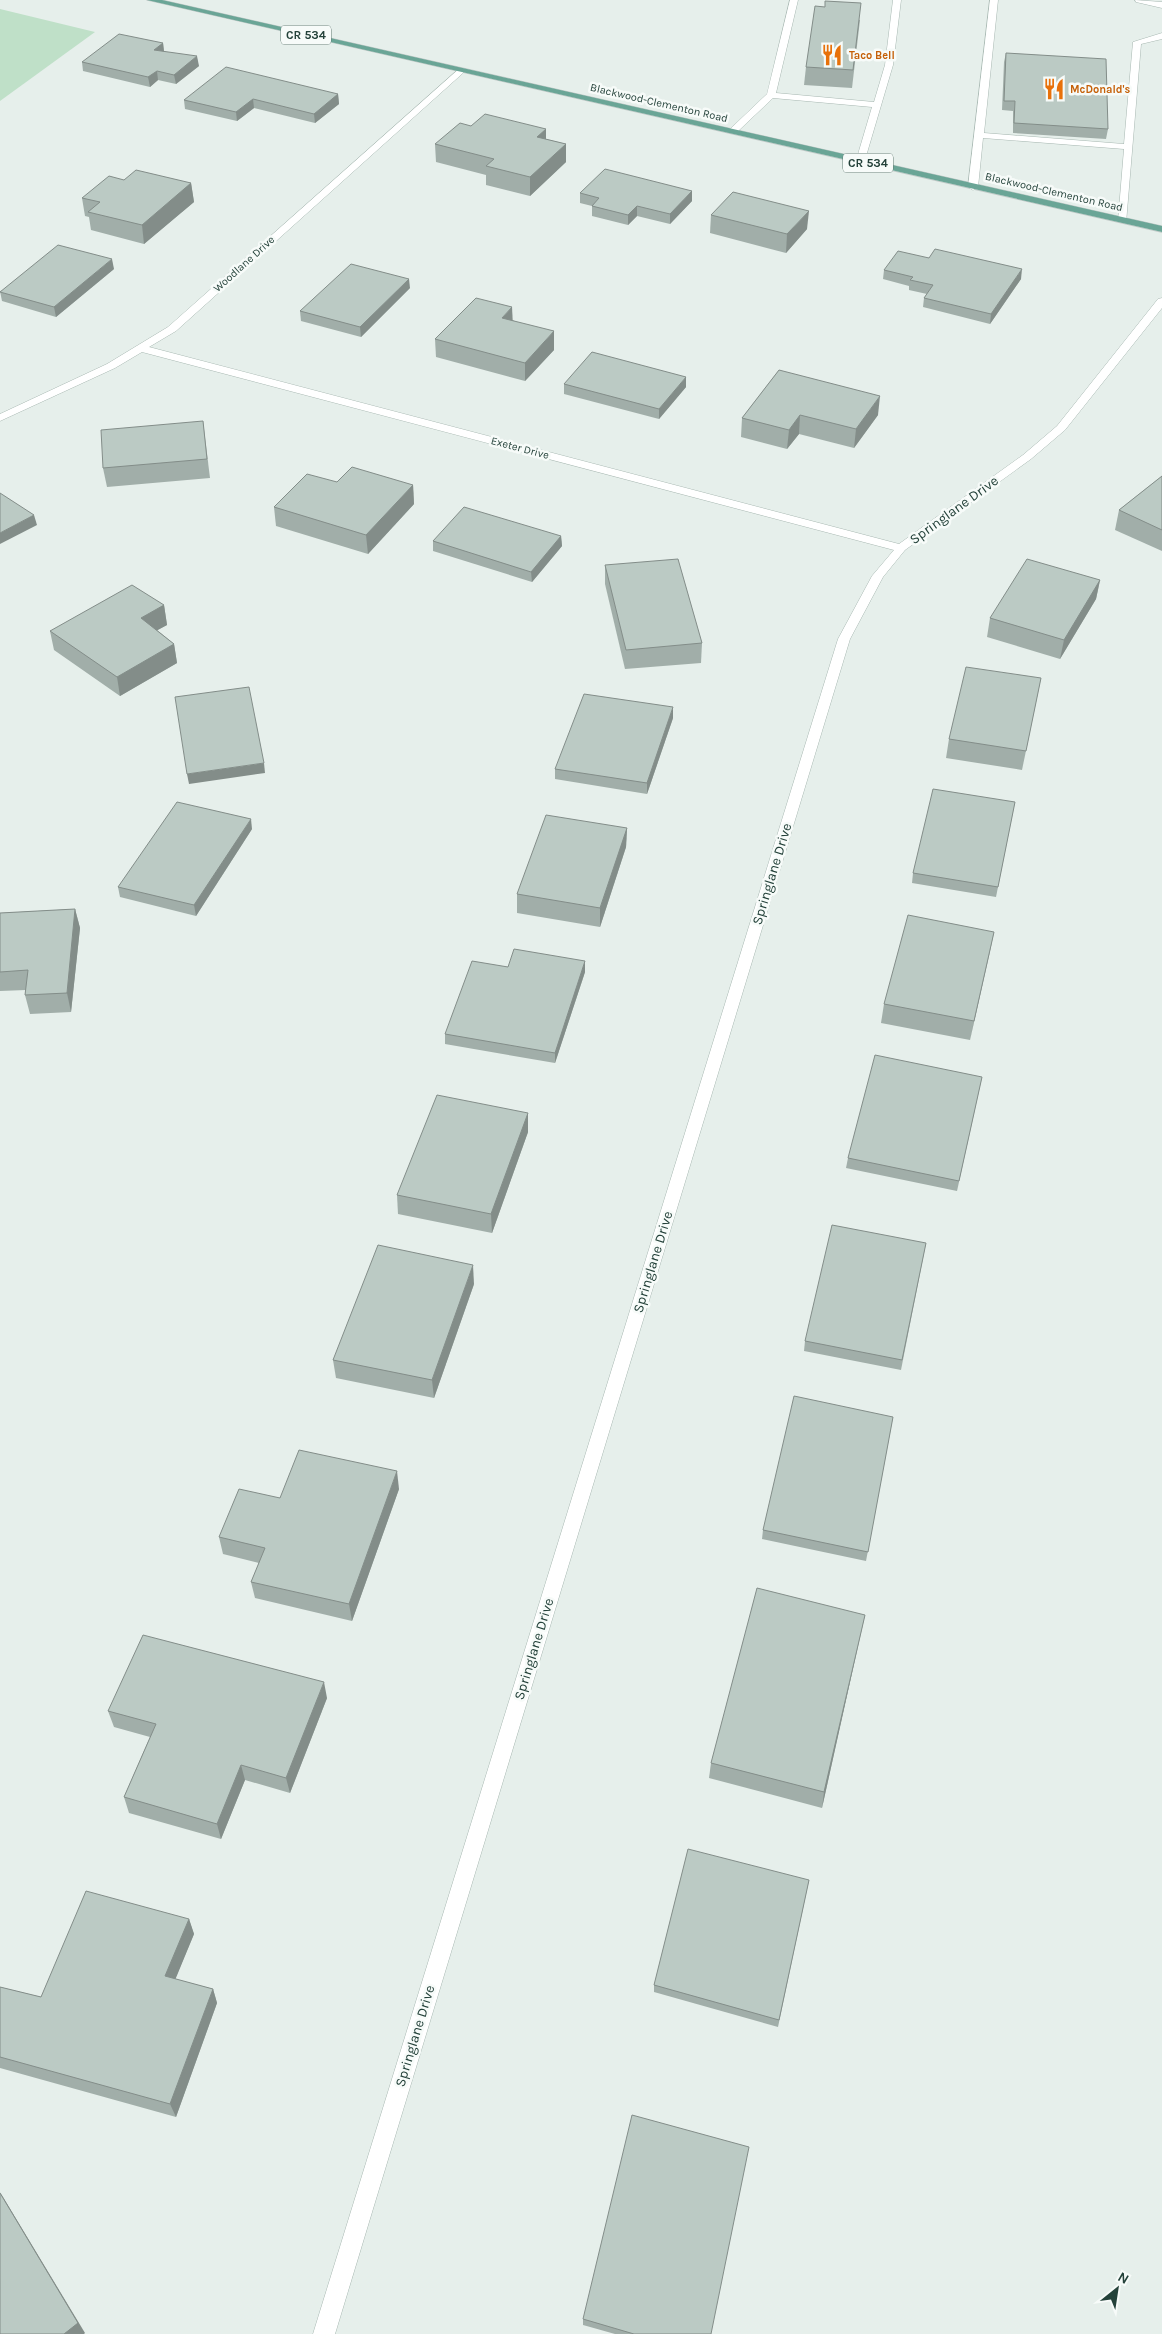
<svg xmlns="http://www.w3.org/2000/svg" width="1162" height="2334" font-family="Karla,sans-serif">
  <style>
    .green { fill: #bfe0c8 }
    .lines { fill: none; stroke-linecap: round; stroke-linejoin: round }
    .service-casing { stroke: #a8b8b2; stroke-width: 1 }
    .minor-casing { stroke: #a8b8b2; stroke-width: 1 }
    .primary-casing { stroke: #c2cac8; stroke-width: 1 }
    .service { fill: #fff; fill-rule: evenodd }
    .minor { fill: #fff; fill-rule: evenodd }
    .primary { fill: #6aa596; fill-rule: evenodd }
    .wall { fill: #a1aea9 }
    .shaded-wall { fill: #838d89 }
    .building { fill: #bbcac4; stroke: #838d89 }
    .labels { text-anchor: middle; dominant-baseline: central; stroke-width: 5; stroke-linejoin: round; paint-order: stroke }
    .far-food-label { font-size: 11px; font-weight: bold; fill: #c56008; stroke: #f7fbf9; text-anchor: start }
    .far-street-label { font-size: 11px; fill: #24423a; stroke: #f7fbf9 }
    .shield { fill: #f7fbf9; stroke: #637a73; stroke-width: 1 }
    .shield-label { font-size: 12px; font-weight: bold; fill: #24423a }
    .street-label { font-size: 14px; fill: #24423a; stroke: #f7fbf9 }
  </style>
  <rect width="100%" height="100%" fill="#e6efeb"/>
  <!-- green -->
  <path class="green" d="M0 9 95 32 0 101Z"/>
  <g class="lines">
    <!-- service casing -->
    <g class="service-casing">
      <g id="service">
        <path d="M790 0H798L776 93 874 102 885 65 893 0H901L893 65 864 163 856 161 872 107 773 98 735 134 727 132 767 94Z"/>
        <path d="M990 0H998L984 133 1124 144 1133 42 1162 33V39L1141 44 1126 223 1118 221 1124 149 983 138 978 187 973 190 968 187Z"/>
        <path d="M1135 0 1162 2V8L1136 2Z"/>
      </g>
    </g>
    <!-- minor casing -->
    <g class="minor-casing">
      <path id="minor" d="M460 68 463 69V73L176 331 149 347 899 544 1023 455 1057 426 1158 299 1162 298V308L1065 430 1031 459 905 550 883 577 850 639 335 2334H313L838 639 872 576 894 550 142 352 115 368 0 421V414L107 364 168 327Z"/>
    </g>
    <!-- primary casing -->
    <g class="primary-casing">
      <path id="primary" d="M147 0H162L1162 226V232Z"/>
    </g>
    <!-- service -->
    <use href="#service" class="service"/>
    <!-- minor -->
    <use href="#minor" class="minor"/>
    <!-- primary -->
    <use href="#primary" class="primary"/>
  </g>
  <!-- wall -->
  <g class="wall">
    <path d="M825 7 860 20 852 88 804 85 806 67Z"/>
    <path d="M163 43 164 51 199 66 176 84 158 80 150 87 83 71 82 62Z"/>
    <path d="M1006 53 1108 129 1106 139 1013 133V111L1002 110 1004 62Z"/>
    <path d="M338 94 339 104 315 123 254 108 237 121 185 109 184 100Z"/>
    <path d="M471 126 546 129V139L566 144V162L530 196 486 185V175L436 162 435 144Z"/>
    <path d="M124 180 191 183 194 202 144 244 91 230 89 217 85 216 82 198Z"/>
    <path d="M580 193 692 201 670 224 637 216 628 225 592 216V206L580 203Z"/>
    <path d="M711 215 807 229 786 253 710 233Z"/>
    <path d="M114 269 56 317 2 301 0 291Z"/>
    <path d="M884 270 1021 279 990 324 923 307 924 298 927 294 909 290V286L883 279Z"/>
    <path d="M410 288 361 337 301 321 300 311Z"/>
    <path d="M513 320 554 350 525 381 436 357 435 339Z"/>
    <path d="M779 370 878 415 854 448 799 434 787 449 741 437 742 418Z"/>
    <path d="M564 384 686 387 659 419 564 394Z"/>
    <path d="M203 421 210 478 107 487 103 468Z"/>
    <path d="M1162 476V551L1115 530 1119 510Z"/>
    <path d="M337 482 413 485 414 504 368 554 276 526 274 507Z"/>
    <path d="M561 536 562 546 532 582 433 551V541Z"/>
    <path d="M605 565 702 643 701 663 625 669 605 584Z"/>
    <path d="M1100 580 1096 599 1060 659 987 637 990 618Z"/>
    <path d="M164 605 167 625 157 630 174 644 177 663 120 696 54 650 50 631Z"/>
    <path d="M1041 678 1022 770 946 758 949 739Z"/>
    <path d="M673 718 647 794 555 779V769Z"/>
    <path d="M1015 802 996 897 912 883 913 873Z"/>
    <path d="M627 828 626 847 600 927 517 913V894Z"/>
    <path d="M252 829 196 916 120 897 118 887Z"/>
    <path d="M75 909 80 928 71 1012 30 1014 25 995 26 990 0 991V913Z"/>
    <path d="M994 932 970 1040 881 1023 884 1004Z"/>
    <path d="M585 961V972L555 1063 445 1044V1034L508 967Z"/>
    <path d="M982 1077 957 1191 846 1168 848 1158Z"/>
    <path d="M528 1113V1132L492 1233 398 1214 397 1195Z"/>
    <path d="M926 1243 901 1370 804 1351 805 1341Z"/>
    <path d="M474 1284 434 1398 336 1378 333 1360Z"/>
    <path d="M893 1417 866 1561 762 1539 763 1530Z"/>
    <path d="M399 1489 352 1621 255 1598 251 1582 259 1563 223 1554 219 1537 280 1498Z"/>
    <path d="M865 1615 822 1808 709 1778 711 1763Z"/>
    <path d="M327 1698 290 1793 245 1780 221 1839 129 1813 124 1797 150 1737 114 1727 108 1711Z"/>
    <path d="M809 1880 778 2027 654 1992V1985Z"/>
    <path d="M189 1919 194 1934 175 1979 213 1989 217 2003 176 2117 0 2068V1987L41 1997Z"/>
    <path d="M583 2319 711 2334H615L583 2325Z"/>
  </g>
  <!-- shaded-wall -->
  <g class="shaded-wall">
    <path d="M163 43 164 52 154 50Z"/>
    <path d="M197 56 199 66 176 84 174 75Z"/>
    <path d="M157 71 158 80 150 87 148 77Z"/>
    <path d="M338 94 339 104 315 123 314 114Z"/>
    <path d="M253 99 254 108 237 121 236 112Z"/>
    <path d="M546 129V147L537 137Z"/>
    <path d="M566 144V162L530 196V177Z"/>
    <path d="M191 183 194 202 144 244 142 225Z"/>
    <path d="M692 191V201L670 224V214Z"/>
    <path d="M637 206V216L628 225V215Z"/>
    <path d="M809 211 807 229 786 253 787 234Z"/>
    <path d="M112 259 114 269 56 317 54 307Z"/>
    <path d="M1022 269 1021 279 990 324 991 314Z"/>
    <path d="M409 279 410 288 361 337 360 327Z"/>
    <path d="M512 307 513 326 502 318Z"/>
    <path d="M554 331V350L525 381V363Z"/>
    <path d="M686 377V387L659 419V409Z"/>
    <path d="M880 396 878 415 854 448 856 429Z"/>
    <path d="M800 415 799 434 787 449 789 430Z"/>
    <path d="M413 485 414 504 368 554 366 535Z"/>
    <path d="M34 515 37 525 0 544V533Z"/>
    <path d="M561 536 562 546 532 582 531 572Z"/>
    <path d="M1100 580 1096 599 1060 659 1064 640Z"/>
    <path d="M164 605 167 625 145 637 141 618Z"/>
    <path d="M174 644 177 663 120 696 117 677Z"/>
    <path d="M673 707V718L647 794V783Z"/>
    <path d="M264 763 265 773 189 784 187 774Z"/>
    <path d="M251 819 252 829 196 916 194 905Z"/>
    <path d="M627 828 626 847 600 927V908Z"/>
    <path d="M75 909 80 928 71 1012 67 993Z"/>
    <path d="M994 932 990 951 970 1040 974 1021Z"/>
    <path d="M585 961V972L555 1063V1053Z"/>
    <path d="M528 1113V1132L492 1233 491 1214Z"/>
    <path d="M473 1265 474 1284 434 1398 432 1380Z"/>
    <path d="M397 1471 399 1489 352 1621 349 1604Z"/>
    <path d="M865 1615 861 1632 822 1808 824 1792Z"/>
    <path d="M324 1682 327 1698 290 1793 286 1778Z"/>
    <path d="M241 1765 245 1780 221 1839 217 1824Z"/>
    <path d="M189 1919 194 1934 171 1990 165 1976Z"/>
    <path d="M213 1989 217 2003 176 2117 170 2104Z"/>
    <path d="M0 2192 85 2333 84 2334H64Z"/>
  </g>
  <!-- building -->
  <g class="building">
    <path d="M825 1 861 3 853 70 806 67 815 6 825 7Z"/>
    <path d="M119 34 163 43 154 50 197 56 174 75 157 71 148 77 82 62Z"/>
    <path d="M1006 53 1106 59 1108 129 1014 123 1015 101H1004Z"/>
    <path d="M226 67 338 94 314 114 253 99 236 112 184 100Z"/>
    <path d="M485 114 546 129 537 137 566 144 530 177 486 166 494 159 435 144 460 123 471 126Z"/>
    <path d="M605 169 692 191 670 214 637 206 628 215 592 206 599 198 580 193Z"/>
    <path d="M136 170 191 183 142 225 88 212 100 202 82 198 109 176 124 180Z"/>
    <path d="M733 192 809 211 787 234 711 215Z"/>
    <path d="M58 245 112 259 54 307 0 292Z"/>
    <path d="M935 249 1022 269 991 314 924 298 933 285 910 280 913 277 884 270 898 251 929 258Z"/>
    <path d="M351 264 409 279 360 327 300 311Z"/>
    <path d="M476 298 512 307 502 318 554 331 525 363 435 339Z"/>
    <path d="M592 352 686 377 659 409 564 384Z"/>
    <path d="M779 370 880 396 856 429 800 415 789 430 742 418Z"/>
    <path d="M203 421 207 459 103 468 101 430Z"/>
    <path d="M352 467 413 485 366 535 274 507 307 474 337 482Z"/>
    <path d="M1162 476V530L1119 510Z"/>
    <path d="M0 493 34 515 0 533Z"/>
    <path d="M464 507 561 536 531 572 433 541Z"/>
    <path d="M678 559 702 643 626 650 605 565Z"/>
    <path d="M1027 559 1100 580 1064 640 990 618Z"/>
    <path d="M132 585 164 605 141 618 174 644 117 677 50 631Z"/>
    <path d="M966 667 1041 678 1026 751 949 739Z"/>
    <path d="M249 687 264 763 187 774 175 697Z"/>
    <path d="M584 694 673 707 647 783 555 769Z"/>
    <path d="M933 789 1015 802 998 887 913 873Z"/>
    <path d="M177 802 251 819 194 905 118 887Z"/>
    <path d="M546 815 627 828 600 908 517 894Z"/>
    <path d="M75 909 67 993 25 995 28 970 0 972V913Z"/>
    <path d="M908 915 994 932 974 1021 884 1004Z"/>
    <path d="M514 949 585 961 555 1053 445 1034 472 961 508 967Z"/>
    <path d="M875 1055 982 1077 959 1181 848 1158Z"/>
    <path d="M437 1095 528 1113 491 1214 397 1195Z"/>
    <path d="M832 1225 926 1243 902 1360 805 1341Z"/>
    <path d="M378 1245 473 1265 432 1380 333 1360Z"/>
    <path d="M794 1396 893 1417 868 1552 763 1530Z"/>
    <path d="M299 1450 397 1471 349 1604 251 1582 265 1548 219 1537 239 1489 280 1498Z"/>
    <path d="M757 1588 865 1615 824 1792 711 1763Z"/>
    <path d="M143 1635 324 1682 286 1778 241 1765 217 1824 124 1797 156 1724 108 1711Z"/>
    <path d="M688 1849 809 1880 779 2020 654 1985Z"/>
    <path d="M86 1891 189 1919 165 1976 213 1989 170 2104 0 2057V1987L41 1997Z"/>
    <path d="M632 2115 749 2147 711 2334H634L583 2319Z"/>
    <path d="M0 2193 78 2323 64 2334H0Z"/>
  </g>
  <!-- icons -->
  <defs>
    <g id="restaurant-bare" transform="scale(1.725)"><path d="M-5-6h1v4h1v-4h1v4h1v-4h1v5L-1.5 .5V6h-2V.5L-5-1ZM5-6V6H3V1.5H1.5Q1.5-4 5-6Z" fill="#e8710a" stroke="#f7fbf9" stroke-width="2.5" paint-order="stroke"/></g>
  </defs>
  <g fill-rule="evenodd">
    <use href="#restaurant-bare" x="832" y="55"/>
    <use href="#restaurant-bare" x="1054" y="89"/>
  </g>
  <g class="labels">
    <!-- far-food labels -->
    <g class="far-food-label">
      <text x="849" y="55">Taco Bell</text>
      <text x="1070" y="89">McDonald's</text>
    </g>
    <!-- far-street labels -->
    <g class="far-street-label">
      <text transform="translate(659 103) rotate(13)">Blackwood-Clementon Road</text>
      <text transform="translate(1054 192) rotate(13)">Blackwood-Clementon Road</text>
      <text transform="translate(244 264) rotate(-42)">Woodlane Drive</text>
      <text transform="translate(520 448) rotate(15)">Exeter Drive</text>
    </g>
    <!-- shield labels -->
    <g class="shield">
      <rect x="281" y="25.5" width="50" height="19" rx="4"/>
      <rect x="843" y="153.5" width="50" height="19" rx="4"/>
    </g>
    <g class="shield-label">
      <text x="306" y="35">CR 534</text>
      <text x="868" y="163">CR 534</text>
    </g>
    <!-- street labels -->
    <g class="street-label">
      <text transform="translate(954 510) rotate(-36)">Springlane Drive</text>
      <text transform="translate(772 874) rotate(-73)">Springlane Drive</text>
      <text transform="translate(653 1262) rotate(-73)">Springlane Drive</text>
      <text transform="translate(534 1649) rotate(-73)">Springlane Drive</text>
      <text transform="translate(415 2036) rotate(-73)">Springlane Drive</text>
    </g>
  </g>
  <!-- north arrow -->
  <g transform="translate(1117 2289) rotate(30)" stroke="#f7fbf9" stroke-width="4" paint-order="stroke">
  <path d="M0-4L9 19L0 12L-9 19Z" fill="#24423a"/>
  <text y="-8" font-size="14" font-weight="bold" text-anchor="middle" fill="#24423a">N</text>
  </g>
</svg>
